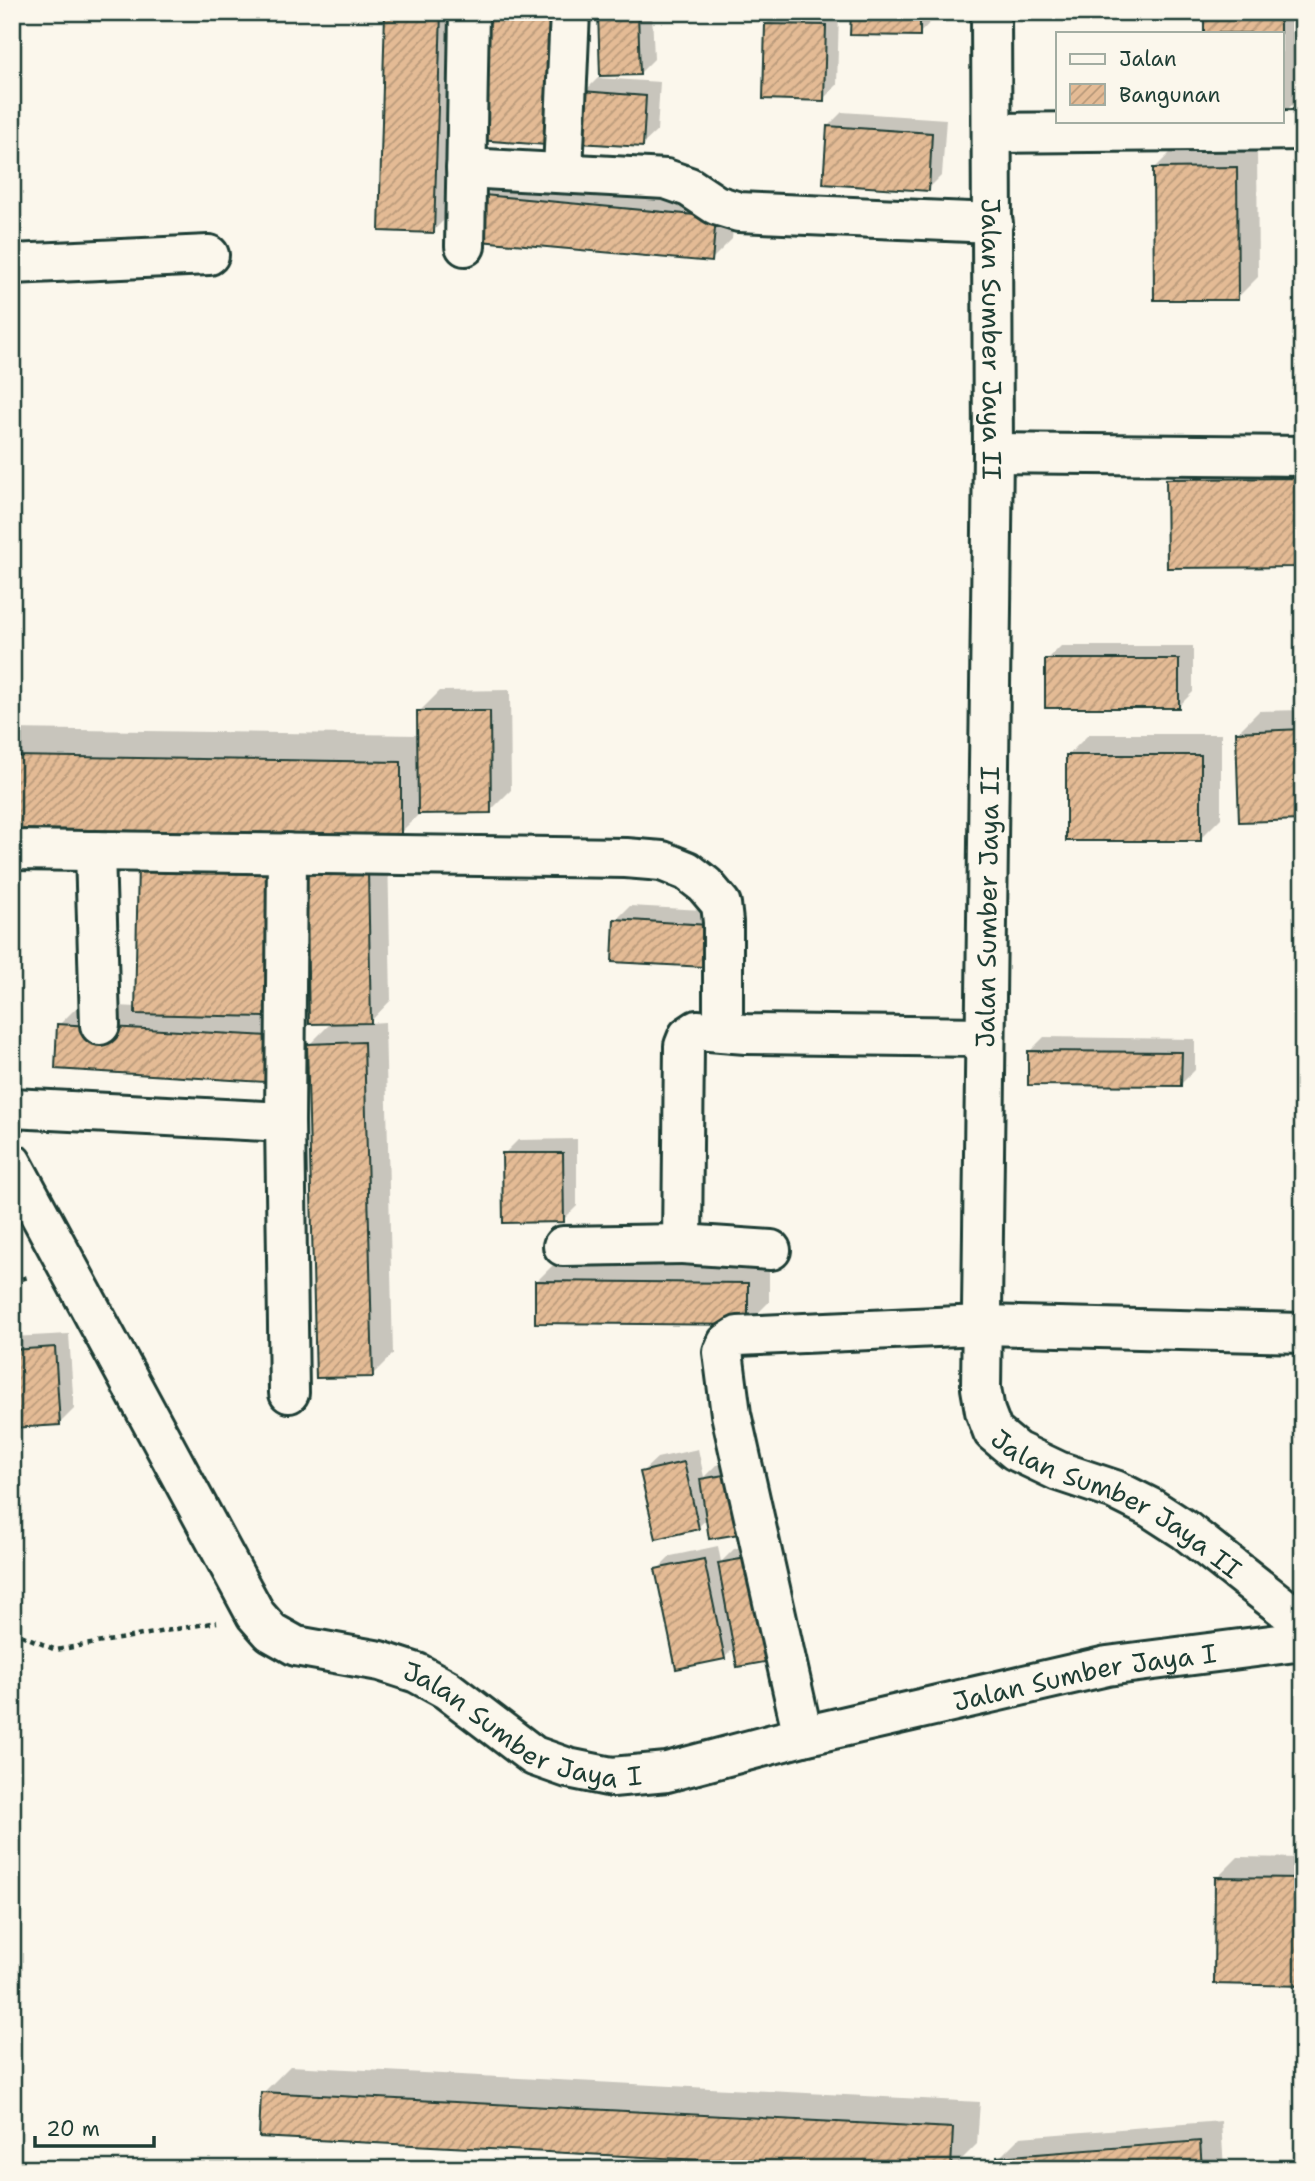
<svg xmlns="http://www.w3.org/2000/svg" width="1315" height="2181" font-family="'Shantell Sans',sans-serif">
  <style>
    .shadow { fill: #0003 }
    .building { fill: url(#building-hatch); stroke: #1f3d34; stroke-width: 2 }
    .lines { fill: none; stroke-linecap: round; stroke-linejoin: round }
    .street-casing { stroke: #1f3d34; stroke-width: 44 }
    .path { stroke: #1f3d34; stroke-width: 4.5; stroke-dasharray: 5 5; stroke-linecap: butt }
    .street { stroke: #fbf7ec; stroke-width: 38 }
    .labels { text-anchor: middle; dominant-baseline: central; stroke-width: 7; stroke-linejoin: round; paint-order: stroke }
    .street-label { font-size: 26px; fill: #1f3d34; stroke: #fbf7ec }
  </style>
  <defs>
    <pattern id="building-hatch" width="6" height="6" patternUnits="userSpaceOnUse" patternTransform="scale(1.75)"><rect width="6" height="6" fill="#e4bb95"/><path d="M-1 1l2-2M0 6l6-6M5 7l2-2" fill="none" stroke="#b8997a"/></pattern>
  </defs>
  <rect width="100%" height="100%" fill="#fbf7ec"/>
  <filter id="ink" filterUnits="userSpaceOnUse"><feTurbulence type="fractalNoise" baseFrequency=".0143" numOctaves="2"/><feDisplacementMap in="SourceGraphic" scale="14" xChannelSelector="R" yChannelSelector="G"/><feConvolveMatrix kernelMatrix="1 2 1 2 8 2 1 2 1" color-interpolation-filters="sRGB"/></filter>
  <g filter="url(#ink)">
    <!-- shadow -->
    <g class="shadow">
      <path d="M387 12H460L454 210 433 231Z"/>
      <path d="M600 12H652L654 59 640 73Z"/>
      <path d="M779 12H839L837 85 823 99 766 24Z"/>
      <path d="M852 12H940L919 34Z"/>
      <path d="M1205 12H1300L1301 96 1282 115V33H1206Z"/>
      <path d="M598 78 660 82 657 131 642 145 584 92Z"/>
      <path d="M842 112 946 119 942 175 928 189 828 126Z"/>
      <path d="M1176 147H1257L1258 277 1237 298 1155 168Z"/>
      <path d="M506 175 736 196 732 239 711 260 485 196Z"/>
      <path d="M1303 458V565L1168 480 1189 459Z"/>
      <path d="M1061 646H1193V692L1179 706 1047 660Z"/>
      <path d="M510 690 511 790 490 811 421 812 400 833 12 828V729L419 735V712L440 691Z"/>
      <path d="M1303 710V818L1238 732 1259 711Z"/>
      <path d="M1089 734H1221V818L1200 839 1068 755Z"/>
      <path d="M288 845 285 994 264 1015 288 1016 285 1059 264 1080 59 1025 80 1004 137 1007Z"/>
      <path d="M388 851 391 1000 369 1023 385 1022 393 1354 372 1375 309 1045 332 1022 308 872Z"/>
      <path d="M630 906 721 911 704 966 616 920Z"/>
      <path d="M1044 1037 1195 1039V1070L1181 1084 1030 1051Z"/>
      <path d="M577 1139V1206L563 1220 504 1154 518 1140Z"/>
      <path d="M557 1261 769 1263V1302L748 1323 536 1282Z"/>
      <path d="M69 1334 74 1409 60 1423 12 1426V1337Z"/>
      <path d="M698 1449 704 1477 716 1465 750 1460 708 1518 698 1527 642 1472 657 1458Z"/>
      <path d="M765 1544 735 1647 725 1657 657 1570 671 1556 718 1546 721 1562 734 1549Z"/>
      <path d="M1238 1857 1303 1858V1984L1217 1878Z"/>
      <path d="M290 2066 980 2102 977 2144 952 2169H904L263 2093Z"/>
      <path d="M1221 2121 1224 2169H1000L999 2158 1020 2137Z"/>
    </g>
    <!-- building -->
    <g class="building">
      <path d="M385 12H441L434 233 379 231Z"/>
      <path d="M486 12H554L546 145 478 140Z"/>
      <path d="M598 12H638L640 75 600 76Z"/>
      <path d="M851 12H920V36L850 35Z"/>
      <rect x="1204" y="12" width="76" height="21"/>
      <path d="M765 24 826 25 824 101 763 99Z"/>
      <path d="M582 91 646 96 643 147 579 143Z"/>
      <path d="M827 126 932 133 929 191 823 184Z"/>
      <path d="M1237 167 1238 300H1154L1153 168Z"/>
      <path d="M484 195 716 217 712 262 480 241Z"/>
      <path d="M1303 478V567L1167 568 1166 479Z"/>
      <rect x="1045" y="659" width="134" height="49"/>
      <path d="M417 711H490L491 813 418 814Z"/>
      <path d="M1303 729V820L1239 822 1236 732Z"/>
      <rect x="1066" y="755" width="135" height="86"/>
      <path d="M12 756 401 762V835L12 829Z"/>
      <path d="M138 863 268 866 265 1017 135 1014Z"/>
      <path d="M306 871H368L371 1023 309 1024Z"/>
      <path d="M614 919 708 925 705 967 612 962Z"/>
      <path d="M57 1024 268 1036 265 1082 55 1069Z"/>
      <path d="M364 1042 373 1377 316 1378 307 1044Z"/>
      <path d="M1028 1051 1182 1052 1181 1086 1028 1085Z"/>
      <path d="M502 1153H563L564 1222 503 1223Z"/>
      <path d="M535 1281 748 1283V1325L535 1323Z"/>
      <path d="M55 1347 60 1425 12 1428V1350Z"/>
      <path d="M684 1462 699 1529 656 1539 640 1472Z"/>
      <path d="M736 1473 745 1533 709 1539 700 1479Z"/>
      <path d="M752 1557 770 1661 737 1667 718 1563Z"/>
      <path d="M704 1559 725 1659 676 1669 655 1569Z"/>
      <path d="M1215 1877 1303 1878V1986L1214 1984Z"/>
      <path d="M261 2092 953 2128 951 2169H871L259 2137Z"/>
      <path d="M1200 2141 1202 2169H998L997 2157Z"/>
    </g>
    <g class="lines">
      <!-- street casing -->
      <g class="street-casing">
        <g id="street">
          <path id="s1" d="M991 12 993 453 981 1388 985 1411 993 1432 1016 1451 1058 1471 1115 1490 1151 1508 1185 1530 1303 1623"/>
          <path d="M992 133 1303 130"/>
          <path d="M466 168 666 179 689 187 716 205 739 212 993 223"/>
          <path d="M563 171 570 12"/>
          <path d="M465 246 469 12"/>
          <path d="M12 264 209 255"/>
          <path d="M993 453 1303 456"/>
          <path d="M12 850 626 858 662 861 687 871 705 885 721 904 723 922V1032"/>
          <path d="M95 851 100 1025"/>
          <path d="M287 853 285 1122 289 1393"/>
          <path d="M12 1108 285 1122"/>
          <path id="s2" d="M12 1163 256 1615 271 1632 296 1646 380 1661 417 1673 446 1689 534 1756 568 1768 612 1777 667 1772 803 1736 1107 1666 1303 1641"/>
          <path d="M563 1246 682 1244"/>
          <path d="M771 1250 682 1244 684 1046 688 1036 697 1030 746 1034 985 1037"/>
          <path d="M803 1736 731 1414 723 1352 727 1343 738 1336 981 1325 1303 1333"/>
        </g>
      </g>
      <!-- path -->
      <g class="path">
        <path d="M12 1281 29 1277"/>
        <path d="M12 1631 56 1650 217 1622"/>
      </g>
      <!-- street -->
      <use href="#street" class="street"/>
    </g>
  </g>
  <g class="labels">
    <!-- street labels -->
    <g class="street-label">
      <text stroke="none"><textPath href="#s1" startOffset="327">Jalan Sumber Jaya II</textPath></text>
      <text transform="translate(987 907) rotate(-89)">Jalan Sumber Jaya II</text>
      <text stroke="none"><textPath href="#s1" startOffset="1566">Jalan Sumber Jaya II</textPath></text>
      <text stroke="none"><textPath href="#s2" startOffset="1398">Jalan Sumber Jaya I</textPath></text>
      <text stroke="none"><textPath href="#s2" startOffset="810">Jalan Sumber Jaya I</textPath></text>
    </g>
  </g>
  <!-- margin -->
  <rect width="1315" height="2181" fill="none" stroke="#fbf7ec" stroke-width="42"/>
  <rect x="21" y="21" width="1273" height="2139" fill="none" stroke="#1f3d34" stroke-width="2.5" filter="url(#ink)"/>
  <!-- legend -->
  <rect x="1056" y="32" width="228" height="91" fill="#fbf7ec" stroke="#a3ada2" stroke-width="2"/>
  <rect x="1070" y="54" width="35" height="10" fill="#fbf7ec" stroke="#a3ada2" stroke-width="2"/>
  <text x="1119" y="66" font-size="21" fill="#1f3d34">Jalan</text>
  <rect x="1070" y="84" width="35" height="21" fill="url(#building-hatch)" stroke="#a3ada2" stroke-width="2"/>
  <text x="1119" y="102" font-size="21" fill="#1f3d34">Bangunan</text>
  <!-- scale -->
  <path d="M35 2136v10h119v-10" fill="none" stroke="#1f3d34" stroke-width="3.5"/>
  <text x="46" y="2136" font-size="21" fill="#1f3d34" stroke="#fbf7ec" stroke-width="5" paint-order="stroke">20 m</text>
</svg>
